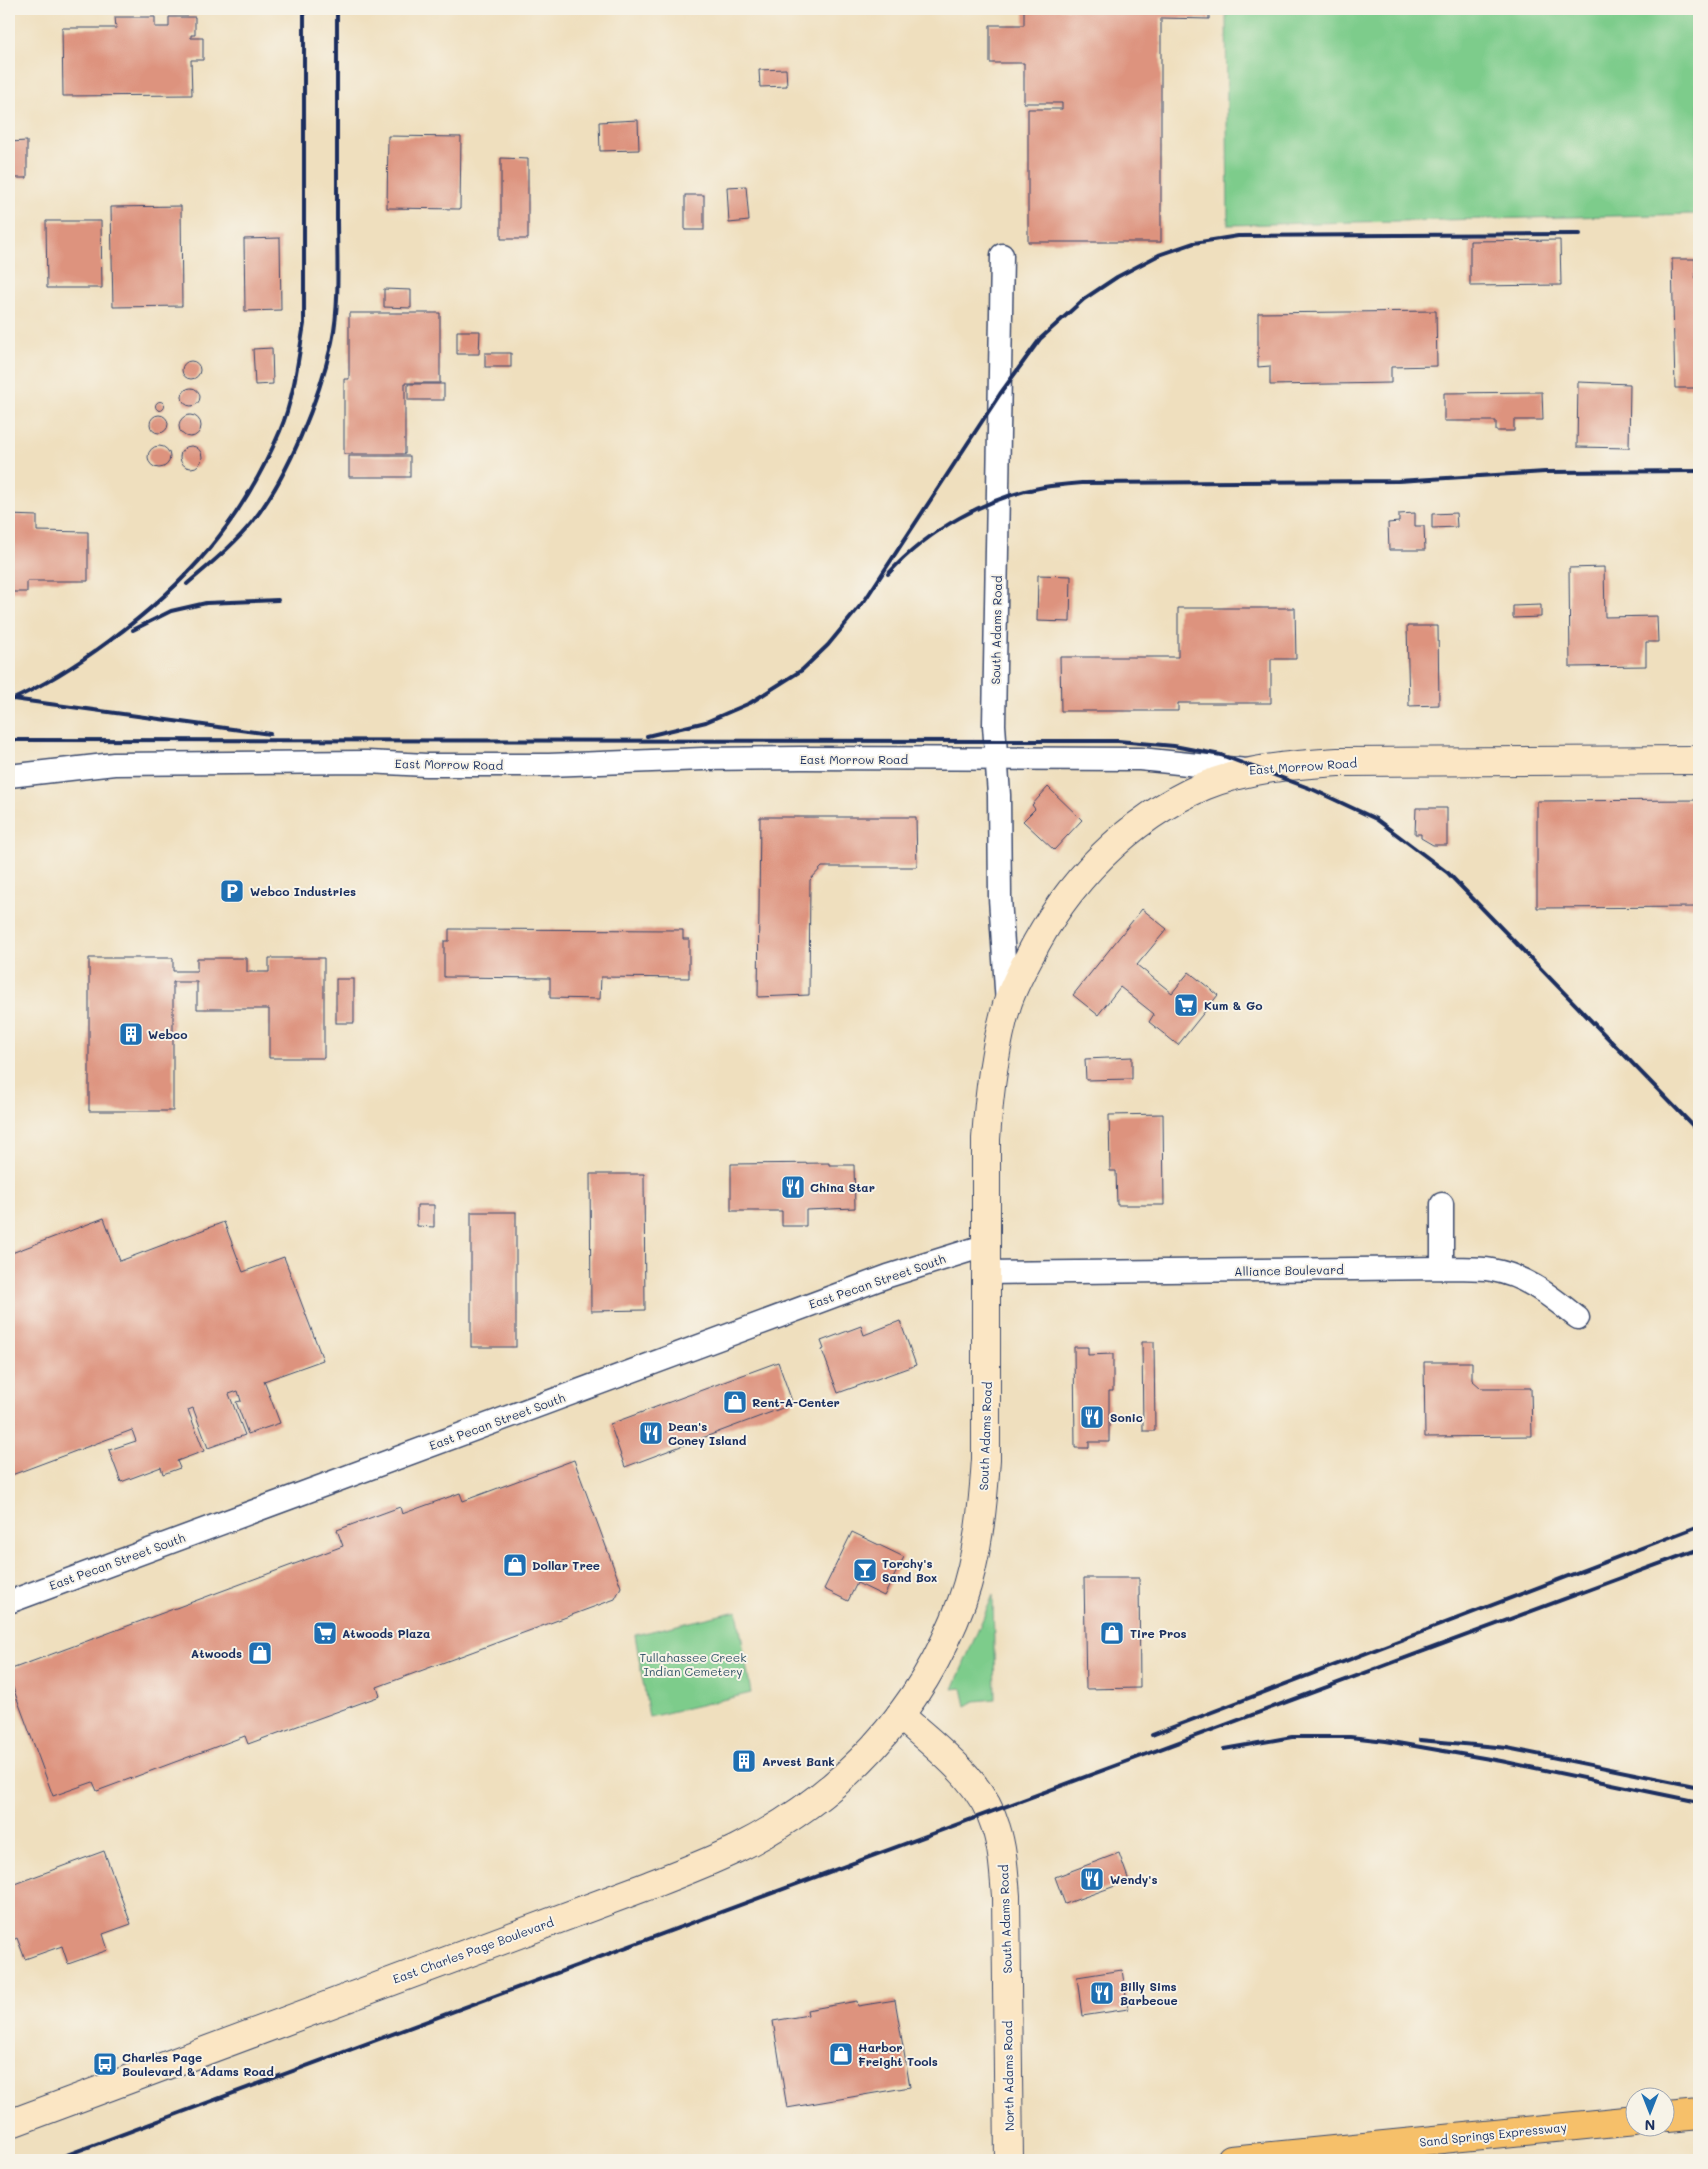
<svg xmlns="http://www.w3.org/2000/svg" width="1708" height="2169" font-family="Mali,sans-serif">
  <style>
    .green { fill: #7dcc8b; stroke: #4c7e74 }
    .building { fill: #dd937e }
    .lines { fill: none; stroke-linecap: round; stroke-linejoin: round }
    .minor-casing { stroke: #3b496c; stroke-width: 25 }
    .secondary-casing { stroke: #3b496c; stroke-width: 30 }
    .motorway-casing { stroke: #3b496c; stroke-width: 30 }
    .minor { stroke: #fff; stroke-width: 22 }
    .secondary { stroke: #fbe6c4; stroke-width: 28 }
    .motorway { stroke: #f6c06b; stroke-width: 28 }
    .rail { stroke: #1b2f5e; stroke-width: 4 }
    .labels { text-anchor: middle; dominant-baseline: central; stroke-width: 4; stroke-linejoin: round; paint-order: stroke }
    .street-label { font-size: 12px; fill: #1b2f5e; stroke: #f7f3e8 }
    .poi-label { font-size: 12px; font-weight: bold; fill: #1b2f5e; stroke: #f7f3e8; text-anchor: start }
    .park-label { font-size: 12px; fill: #345669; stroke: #f7f3e8 }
  </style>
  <rect width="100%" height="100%" fill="#f7f3e8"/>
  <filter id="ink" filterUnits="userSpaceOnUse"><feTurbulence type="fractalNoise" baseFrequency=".02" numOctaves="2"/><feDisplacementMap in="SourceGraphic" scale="10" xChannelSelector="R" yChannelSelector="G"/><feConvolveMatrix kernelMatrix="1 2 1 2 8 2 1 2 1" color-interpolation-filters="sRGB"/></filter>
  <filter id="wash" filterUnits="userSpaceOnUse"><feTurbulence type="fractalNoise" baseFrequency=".0096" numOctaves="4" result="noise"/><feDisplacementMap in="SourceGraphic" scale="20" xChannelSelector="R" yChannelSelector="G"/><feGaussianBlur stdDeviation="1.12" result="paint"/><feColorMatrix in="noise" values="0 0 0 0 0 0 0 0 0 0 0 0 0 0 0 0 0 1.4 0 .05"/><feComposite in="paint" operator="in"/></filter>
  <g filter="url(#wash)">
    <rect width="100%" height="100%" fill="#efdfbe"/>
    <!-- green -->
    <g class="green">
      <path d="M1226 9H1699V214L1228 225Z"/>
      <path d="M993 1595 995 1699 975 1701 966 1706 962 1688 953 1689Z"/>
      <path d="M737 1611 751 1693 649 1717 635 1635Z"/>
    </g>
    <g id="blocks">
      <!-- building -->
      <g class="building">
        <path d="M1024 9H1209V19L1161 18V242H1028V109H1062V103H1024V63H990V25H1024Z"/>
        <path d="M115 17H155V27H169V17H195V35H191V38H203V60H191L192 95 63 96 62 28H116Z"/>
        <path d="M786 69 787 86 760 87 759 70Z"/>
        <path d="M638 120 639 150 600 151 599 122Z"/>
        <path d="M388 136 461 137 460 209 387 208Z"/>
        <path d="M27 141V178H9V142Z"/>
        <path d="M501 158 528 159V239H501Z"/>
        <path d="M746 186 749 221 729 223 727 187Z"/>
        <rect x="685" y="195" width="19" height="35"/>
        <path d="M181 206 182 306 113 307 111 207Z"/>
        <path d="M46 221H101L102 288H47Z"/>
        <path d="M280 238 281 310 245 311 244 239Z"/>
        <path d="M1560 240 1561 285 1470 286V241Z"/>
        <path d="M1672 259H1695L1698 388H1675Z"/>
        <path d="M384 289 411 290V308L384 307Z"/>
        <path d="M1436 311 1437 366 1391 367V383L1270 385V366L1258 367V313Z"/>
        <path d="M349 313H440V383H405V454H344V379H349Z"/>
        <path d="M457 331H480L479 354H457Z"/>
        <path d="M272 348 273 384 255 385 253 349Z"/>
        <rect x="485" y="353" width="26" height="14"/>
        <circle cx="191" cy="370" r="9"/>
        <path d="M1578 382 1630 384 1629 448 1577 447Z"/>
        <rect x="408" y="384" width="36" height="16"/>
        <circle cx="191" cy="397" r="9"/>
        <path d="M1542 392 1543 420H1514V431H1496V421H1444V393Z"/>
        <circle cx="160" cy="406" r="4.5"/>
        <circle cx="190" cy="426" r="11"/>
        <circle cx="159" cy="424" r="9"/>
        <circle cx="191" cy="457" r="11"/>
        <circle cx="159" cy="457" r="11"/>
        <rect x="349" y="456" width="61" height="21"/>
        <path d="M1415 513V526H1424L1425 550H1389L1388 523 1399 522V514Z"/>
        <path d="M1456 513 1457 527 1432 528V514Z"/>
        <path d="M9 515 37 516V531L88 532V581H27V592H9Z"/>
        <path d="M1604 567 1605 617 1657 616 1658 642H1646V666L1570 667 1569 568Z"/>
        <path d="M1038 575 1071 576 1070 622 1037 621Z"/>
        <path d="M1541 605V617L1513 618V606Z"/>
        <path d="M1178 608H1295L1296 659H1271V703H1178V711H1061L1060 657H1178Z"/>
        <path d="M1407 626H1438L1439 705 1409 706Z"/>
        <path d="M1048 787 1082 820 1054 850 1023 821 1035 809 1032 805Z"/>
        <path d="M1699 800V907L1537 908V801Z"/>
        <path d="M1416 808H1447V845H1433L1421 838V834H1415Z"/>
        <path d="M760 817H916L917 867H822L810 880 809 995 758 997Z"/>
        <path d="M1142 909 1167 929 1137 965 1172 993 1189 972 1218 995 1178 1045 1149 1022 1154 1014 1120 987 1098 1015 1073 995Z"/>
        <path d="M449 929 683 930V939H689V978L601 977 600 999 550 998V978L444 977V941H449Z"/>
        <path d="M89 958H173V971H197V958H247V972H269V958H324V1058H269V1009H197V982H173V1111H89Z"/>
        <rect x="336" y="979" width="18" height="44"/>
        <path d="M1132 1057V1079L1086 1080 1085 1059Z"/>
        <path d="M1163 1114 1164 1205H1117L1116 1171H1110L1109 1115Z"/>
        <path d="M829 1163V1165H854L855 1208 806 1210V1226H782V1211H731V1164Z"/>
        <path d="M590 1174H644L645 1310 591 1311Z"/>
        <path d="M417 1205H434V1227L417 1226Z"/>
        <rect x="471" y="1212" width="45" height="135"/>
        <path d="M104 1218 120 1261 224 1222 243 1272 284 1257 323 1360 264 1381 280 1423 248 1434 236 1402 241 1401 238 1391 229 1394 245 1435 208 1448 193 1408 188 1410 204 1451 177 1461 180 1468 163 1474 161 1467 121 1482 109 1450 136 1441 132 1430 9 1476V1254Z"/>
        <path d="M900 1321 916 1365 838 1393 822 1350 824 1349 821 1341 861 1326 864 1335Z"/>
        <path d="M1142 1342H1154L1155 1431H1143Z"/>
        <path d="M1074 1347H1088V1355L1113 1354V1391H1109V1442H1089V1448H1075Z"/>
        <path d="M778 1362 793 1404 625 1467 610 1424Z"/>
        <path d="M1424 1362H1472V1380L1481 1388H1531L1532 1436 1425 1437Z"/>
        <path d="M574 1460 621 1587 615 1599 377 1687 380 1696 248 1744 245 1736 97 1791 93 1782 53 1796 9 1677V1670L343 1546 337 1530 400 1507 402 1514 460 1493 463 1501Z"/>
        <path d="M852 1532 904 1557 884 1596 857 1583 848 1601 824 1589Z"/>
        <path d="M1084 1578H1139L1140 1688 1086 1689Z"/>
        <path d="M748 1754 752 1762 739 1768 736 1760Z"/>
        <path d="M104 1851 131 1924 103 1934 108 1950 68 1964 62 1946 25 1959 17 1938 13 1940 9 1929V1886Z"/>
        <path d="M1119 1853 1129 1881 1065 1904 1055 1877Z"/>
        <path d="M1122 1970 1128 2009 1082 2016 1077 1977Z"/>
        <path d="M895 2000 910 2087 787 2108 773 2021 808 2015 807 2010 857 2001 858 2006Z"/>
      </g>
    </g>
  </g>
  <g filter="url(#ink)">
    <use href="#blocks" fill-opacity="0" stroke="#3b496c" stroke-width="1"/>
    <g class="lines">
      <!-- minor casing -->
      <g class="minor-casing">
        <g id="minor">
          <path d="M1002 255 994 725 999 795 1000 898 1007 1004"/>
          <path d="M9 776 114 764 367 762 426 765H549L703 759 801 758 1140 759 1246 770"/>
          <path d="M1442 1204V1268"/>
          <path d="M987 1273 1442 1268C1458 1269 1476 1267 1492 1270 1527 1276 1551 1297 1578 1318"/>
          <path d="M9 1602 888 1276 987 1245"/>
        </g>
      </g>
      <!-- secondary casing -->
      <g class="secondary-casing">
        <g id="secondary">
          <path d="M900 1715C936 1748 982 1779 996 1828 1003 1850 1004 1873 1006 1896L1009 2160"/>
          <path d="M9 2124 642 1888C673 1876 705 1864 736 1849 842 1796 921 1713 962 1601 978 1556 983 1506 986 1459V1139C989 1094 994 1049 1007 1005 1012 989 1021 972 1029 957 1066 883 1128 819 1204 786 1248 768 1292 765 1338 762L1699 760"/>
        </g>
      </g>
      <!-- motorway casing -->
      <g class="motorway-casing">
        <g id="motorway">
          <path d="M1666 2117 1699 2114"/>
          <path d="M1231 2160 1636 2120"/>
        </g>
      </g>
      <!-- minor -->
      <use href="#minor" class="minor"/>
      <!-- secondary -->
      <use href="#secondary" class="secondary"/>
      <!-- motorway -->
      <use href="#motorway" class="motorway"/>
      <!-- rail -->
      <g class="rail">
        <path d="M888 574C927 531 986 497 1044 487 1057 485 1070 484 1082 483L1398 481 1545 472 1699 471"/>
        <path d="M187 584C210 564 234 545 253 521 289 475 319 399 332 342 340 305 337 255 337 217 337 148 337 78 337 9"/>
        <path d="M133 630 171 611 206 603 278 600"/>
        <path d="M13 699 270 734"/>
        <path d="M9 701C45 685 78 664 109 641 187 584 242 521 280 431 294 398 298 360 304 324V9"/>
        <path d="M647 736 706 722 750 703 802 670 828 645 865 600 1000 394 1040 339 1084 299 1117 277 1159 255 1194 243 1238 236 1580 234"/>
        <path d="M9 740 1118 741 1174 746 1221 755 1314 790 1376 819 1448 873 1699 1132"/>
        <path d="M1152 1735 1699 1526"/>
        <path d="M1420 1740 1507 1748 1699 1787"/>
        <path d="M1224 1749 1292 1737H1350L1386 1741 1501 1761 1699 1802"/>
        <path d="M53 2160 1699 1549"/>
      </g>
    </g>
  </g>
  <!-- icons -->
  <defs>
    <g id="parking-square" transform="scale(1.25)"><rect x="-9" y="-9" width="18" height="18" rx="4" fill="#1f6fb2" stroke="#f7f3e8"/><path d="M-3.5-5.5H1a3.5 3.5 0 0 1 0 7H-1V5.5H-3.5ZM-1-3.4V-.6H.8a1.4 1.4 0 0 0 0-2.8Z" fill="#fff"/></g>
    <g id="supermarket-square" transform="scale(1.25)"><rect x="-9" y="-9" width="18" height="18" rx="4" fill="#1f6fb2" stroke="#f7f3e8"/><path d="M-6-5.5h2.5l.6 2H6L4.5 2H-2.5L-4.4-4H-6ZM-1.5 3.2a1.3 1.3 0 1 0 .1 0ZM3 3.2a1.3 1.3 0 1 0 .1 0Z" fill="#fff"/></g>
    <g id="building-square" transform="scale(1.25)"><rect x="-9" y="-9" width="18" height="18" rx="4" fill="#1f6fb2" stroke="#f7f3e8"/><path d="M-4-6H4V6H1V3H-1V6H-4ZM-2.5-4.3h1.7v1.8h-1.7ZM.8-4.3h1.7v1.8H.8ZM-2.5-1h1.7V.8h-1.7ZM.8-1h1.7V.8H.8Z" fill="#fff"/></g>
    <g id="restaurant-square" transform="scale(1.25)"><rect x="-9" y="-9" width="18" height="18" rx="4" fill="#1f6fb2" stroke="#f7f3e8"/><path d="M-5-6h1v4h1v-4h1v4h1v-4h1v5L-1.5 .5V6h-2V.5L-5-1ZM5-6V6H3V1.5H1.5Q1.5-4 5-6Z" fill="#fff"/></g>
    <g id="shop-square" transform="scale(1.25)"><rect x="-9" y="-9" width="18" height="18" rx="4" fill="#1f6fb2" stroke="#f7f3e8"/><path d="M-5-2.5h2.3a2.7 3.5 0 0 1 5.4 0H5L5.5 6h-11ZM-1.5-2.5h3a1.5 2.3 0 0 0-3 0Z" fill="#fff"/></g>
    <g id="bar-square" transform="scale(1.25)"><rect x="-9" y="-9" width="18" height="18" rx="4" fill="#1f6fb2" stroke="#f7f3e8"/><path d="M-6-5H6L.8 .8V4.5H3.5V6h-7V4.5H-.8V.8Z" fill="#fff"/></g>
    <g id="bus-square" transform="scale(1.25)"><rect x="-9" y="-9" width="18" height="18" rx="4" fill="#1f6fb2" stroke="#f7f3e8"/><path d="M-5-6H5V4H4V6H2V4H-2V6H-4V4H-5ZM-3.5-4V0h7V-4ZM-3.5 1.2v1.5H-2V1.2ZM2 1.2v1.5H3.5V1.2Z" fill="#fff"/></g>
  </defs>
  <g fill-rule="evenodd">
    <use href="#parking-square" x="232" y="891"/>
    <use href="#supermarket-square" x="1186" y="1005"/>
    <use href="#building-square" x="131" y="1034"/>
    <use href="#restaurant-square" x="793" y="1187"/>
    <use href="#shop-square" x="735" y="1402"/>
    <use href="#restaurant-square" x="1092" y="1417"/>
    <use href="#restaurant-square" x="651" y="1433"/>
    <use href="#shop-square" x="515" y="1565"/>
    <use href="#bar-square" x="865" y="1570"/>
    <use href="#supermarket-square" x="325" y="1633"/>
    <use href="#shop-square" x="1112" y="1633"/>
    <use href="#shop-square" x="260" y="1653"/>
    <use href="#building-square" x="744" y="1761"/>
    <use href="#restaurant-square" x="1092" y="1879"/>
    <use href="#restaurant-square" x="1102" y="1993"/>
    <use href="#shop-square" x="841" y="2054"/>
    <use href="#bus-square" x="105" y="2064"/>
  </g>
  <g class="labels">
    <!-- street labels -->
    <g class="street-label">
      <text transform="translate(996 630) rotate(-89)">South Adams Road</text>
      <text x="854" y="759">East Morrow Road</text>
      <text transform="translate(449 764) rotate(1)">East Morrow Road</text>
      <text transform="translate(1303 766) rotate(-4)">East Morrow Road</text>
      <text transform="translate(1289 1270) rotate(-1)">Alliance Boulevard</text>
      <text transform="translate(877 1281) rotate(-19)">East Pecan Street South</text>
      <text transform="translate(497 1421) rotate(-20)">East Pecan Street South</text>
      <text transform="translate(985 1436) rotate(-88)">South Adams Road</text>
      <text transform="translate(117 1561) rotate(-20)">East Pecan Street South</text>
      <text transform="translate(1005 1919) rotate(-92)">South Adams Road</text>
      <text transform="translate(473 1950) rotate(-20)">East Charles Page Boulevard</text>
      <text transform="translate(1008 2076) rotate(-91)">North Adams Road</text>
      <text transform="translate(1493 2134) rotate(-6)">Sand Springs Expressway</text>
    </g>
    <!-- poi labels -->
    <g class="poi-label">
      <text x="250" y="891">Webco Industries</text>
      <text x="1204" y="1005">Kum &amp; Go</text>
      <text x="148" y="1034">Webco</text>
      <text x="810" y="1187">China Star</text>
      <text x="752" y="1402">Rent-A-Center</text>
      <text x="1110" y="1417">Sonic</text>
      <text x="668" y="1426">Dean's<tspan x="668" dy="14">Coney Island</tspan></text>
      <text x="882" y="1563">Torchy's<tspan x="882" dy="14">Sand Box</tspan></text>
      <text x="532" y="1565">Dollar Tree</text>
      <text x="342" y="1633">Atwoods Plaza</text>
      <text x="1130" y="1633">Tire Pros</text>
      <text x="242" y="1653" text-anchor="end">Atwoods</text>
      <text x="762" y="1761">Arvest Bank</text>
      <text x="1110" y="1879">Wendy's</text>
      <text x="1120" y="1986">Billy Sims<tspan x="1120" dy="14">Barbecue</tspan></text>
      <text x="858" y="2047">Harbor<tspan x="858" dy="14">Freight Tools</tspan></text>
      <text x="122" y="2057">Charles Page<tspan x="122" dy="14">Boulevard &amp; Adams Road</tspan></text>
    </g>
    <!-- park labels -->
    <g class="park-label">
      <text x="693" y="1657">Tullahassee Creek<tspan x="693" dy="14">Indian Cemetery</tspan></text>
    </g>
  </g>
  <!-- margin -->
  <rect width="1708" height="2169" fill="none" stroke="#f7f3e8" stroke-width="30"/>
  <!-- north arrow -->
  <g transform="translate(1650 2112) rotate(180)"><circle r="24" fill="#f7f3e8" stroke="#9fa5b1"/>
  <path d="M0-4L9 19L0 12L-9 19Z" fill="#1f6fb2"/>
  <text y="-8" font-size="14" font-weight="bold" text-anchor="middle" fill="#1b2f5e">N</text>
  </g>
</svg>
